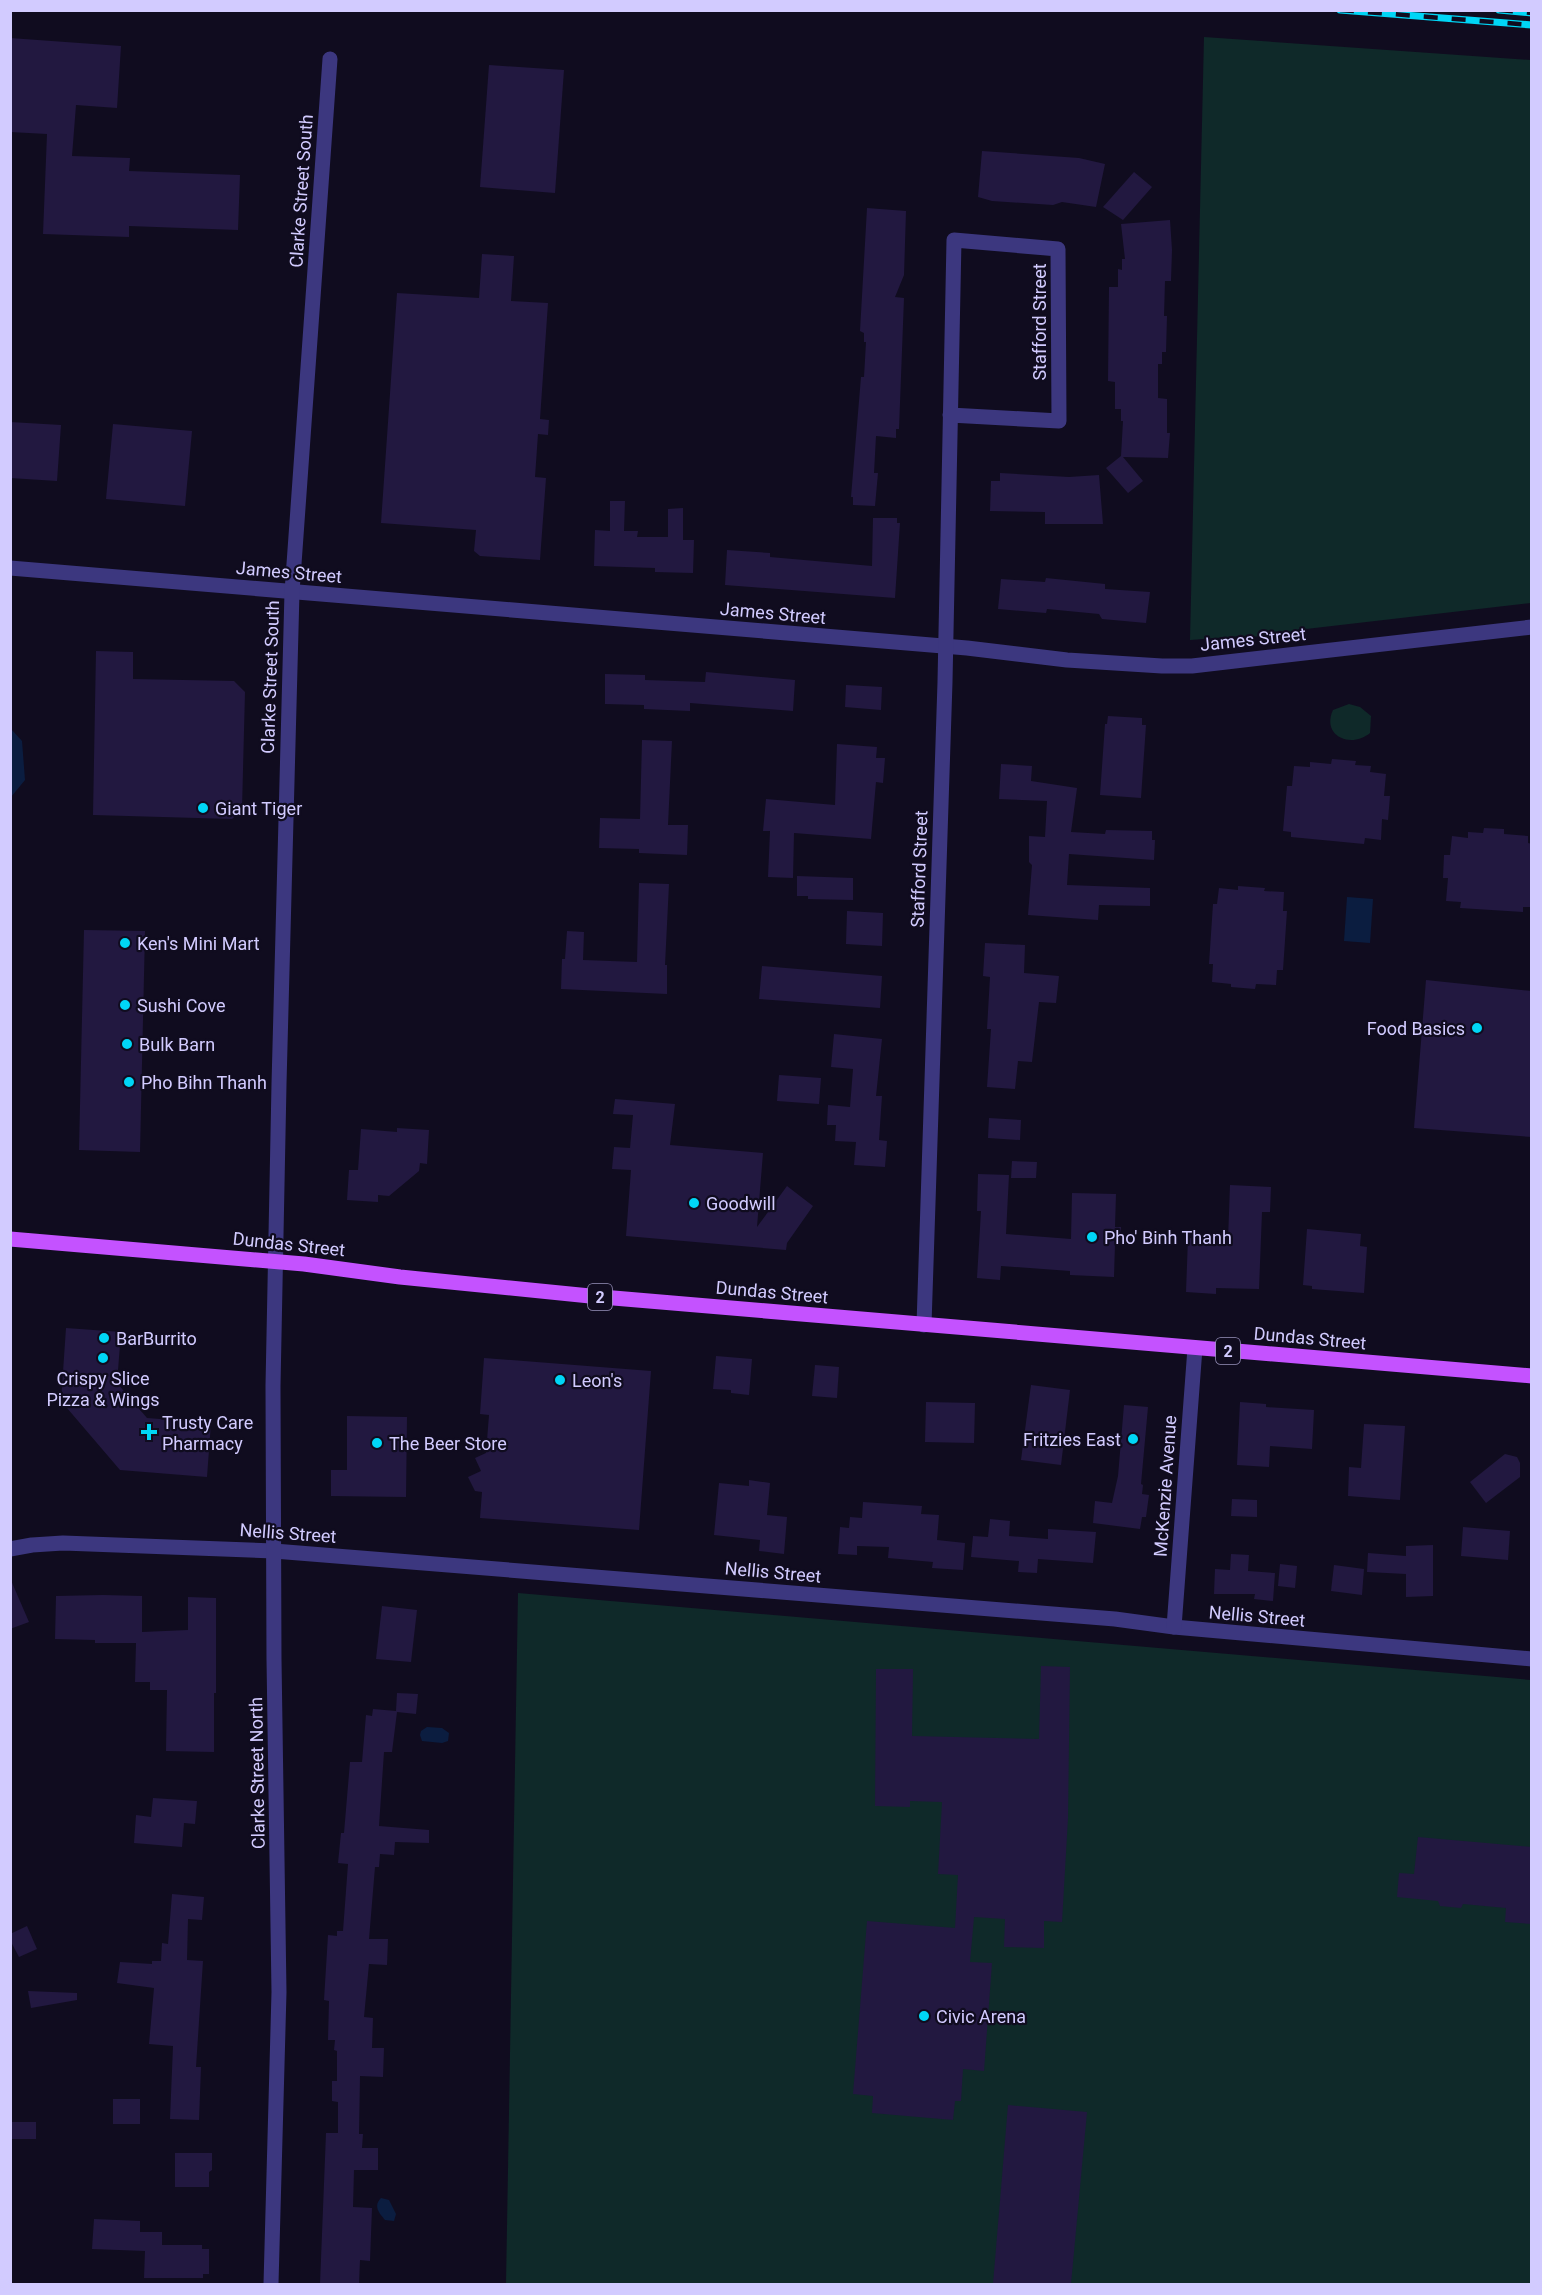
<svg xmlns="http://www.w3.org/2000/svg" width="1542" height="2295" font-family="Roboto,sans-serif">
  <style>
    .green { fill: #0f2929 }
    .water { fill: #0b1d40 }
    .building { fill: #221840 }
    .lines { fill: none; stroke-linecap: round; stroke-linejoin: round }
    .minor { stroke: #3c377f; stroke-width: 15 }
    .major { stroke: #c452ff; stroke-width: 15 }
    .rail-casing { stroke: #00d6f6; stroke-width: 7 }
    .rail { stroke: #100c1f; stroke-width: 4.5; stroke-dasharray: 14; stroke-linecap: butt }
    .poi-dot { fill: #00d6f6; stroke: #100c1f; stroke-width: 2 }
    .labels { text-anchor: middle; dominant-baseline: central; stroke-width: 4.5; stroke-linejoin: round; paint-order: stroke }
    .shield { fill: #100c1f; stroke: #9892bc; stroke-width: 1.5 }
    .shield-label { font-size: 16px; font-weight: bold; fill: #d2cbff }
    .street-label { font-size: 18px; fill: #d2cbff; stroke: #100c1f }
    .poi-label { font-size: 18px; fill: #d2cbff; stroke: #100c1f; text-anchor: start }
  </style>
  <rect width="100%" height="100%" fill="#100c1f"/>
  <!-- green -->
  <g class="green">
    <path d="M1204 37 1531 60V603L1306 629 1305 638 1241 636 1190 640Z"/>
    <path d="M1349 704 1360 707 1371 716 1370 733C1351 749 1321 736 1333 710Z"/>
    <path d="M518 1593 1531 1680V2284H506Z"/>
  </g>
  <!-- water -->
  <g class="water">
    <path d="M11 729 22 741 25 780 11 797Z"/>
    <path d="M1347 897 1373 899 1370 943 1344 941Z"/>
    <path d="M427 1727 442 1728 449 1733 448 1741 442 1743 422 1741 420 1735 421 1731Z"/>
    <path d="M381 2198 389 2200 396 2214 394 2221 385 2220C379 2213 373 2206 381 2198Z"/>
  </g>
  <!-- building -->
  <g class="building">
    <path d="M10 38 121 46 117 108 76 105 72 156 130 158 129 171 240 175 238 230 129 226V237L43 234 47 134 10 132Z"/>
    <path d="M489 65 564 70 555 193 480 187Z"/>
    <path d="M982 151 1079 158 1105 164 1096 207 1062 202 1053 205 992 201 978 197Z"/>
    <path d="M1134 172 1152 187 1123 220 1103 207Z"/>
    <path d="M867 208 906 211 904 275 895 297 904 298 899 429H896V438L876 436 874 473H878L875 506 853 505V497H851L861 377H864L866 342H864V333L860 331Z"/>
    <path d="M1170 220 1172 250 1171 281H1165L1164 316H1167L1166 352H1162V364H1158V398L1167 399V433H1170L1168 458 1123 457 1143 481 1128 493 1106 468 1121 456 1123 421H1121V409H1115V382L1108 381 1109 287H1118V269L1122 270V259H1125L1121 224Z"/>
    <path d="M482 254 514 256 511 301 548 303 540 419 549 420 548 435 538 434 535 477 546 478 540 560 480 556 474 551 476 530 381 523 397 293 479 298Z"/>
    <path d="M10 422 61 425 57 481 10 478Z"/>
    <path d="M113 424 192 431 185 506 106 499Z"/>
    <path d="M1000 473 1069 477 1099 475 1103 524H1045V512L990 511 991 481H1000Z"/>
    <path d="M610 501H625L624 531H638L637 537H668V509L683 508V540H694L693 573 655 572V568L594 566 595 530 610 531Z"/>
    <path d="M873 518H897V523H900L895 598 725 585 727 550 770 553V557L872 566Z"/>
    <path d="M1046 578 1105 584V589L1150 592 1146 623 1102 619 1099 614 1047 609 1046 613 998 609 1001 579 1045 582Z"/>
    <path d="M96 651 133 652V679L234 681 245 692 242 809 232 819 93 815Z"/>
    <path d="M706 672 795 680 793 711 690 703V711L644 709V705L605 704V674L645 675V680L705 682Z"/>
    <path d="M846 685 882 687 881 710 845 707Z"/>
    <path d="M1108 716 1142 718V725H1146L1141 798 1100 795 1105 724H1107Z"/>
    <path d="M642 740 672 741 668 825H688L687 855 639 853V849L599 848 600 818 640 819Z"/>
    <path d="M837 744 877 747 876 758H885L883 783 876 782 871 839 794 833 793 878 768 877 770 831H763L766 799 835 805Z"/>
    <path d="M1332 759 1356 761 1355 765 1371 766 1370 772 1386 774 1384 796H1390L1388 820 1382 819 1381 840 1365 838 1364 844 1291 837V832L1283 831 1287 786H1292L1294 766 1310 767V762L1331 764Z"/>
    <path d="M1001 764 1032 766 1031 781 1077 788 1071 832 1105 834 1106 830 1152 831V840H1155L1154 860 1069 854 1067 885 1150 888V906L1099 905 1098 920 1028 915 1032 865 1029 862V836L1045 837 1047 801 999 799Z"/>
    <path d="M1484 828 1504 829V834L1528 836V843L1532 844V907H1523V912L1460 908 1461 902 1446 901 1448 878H1443L1444 855H1450L1452 836 1468 838V832L1483 833Z"/>
    <path d="M797 876 853 878V900L808 899V896H797Z"/>
    <path d="M639 883 669 884 665 965H667V994L561 989 562 959H565L567 931 584 932 583 960 637 962Z"/>
    <path d="M1238 886 1265 888 1264 891 1284 892 1283 911H1287L1283 970H1277L1276 985 1256 984 1255 989 1231 987V984L1212 982 1213 964H1209L1213 904H1217L1219 888 1238 890Z"/>
    <path d="M847 911 883 913 882 946 846 944Z"/>
    <path d="M84 930 145 931 140 1152 79 1150Z"/>
    <path d="M985 943 1025 945 1024 973 1059 976 1056 1003 1039 1002 1032 1062 1018 1061 1015 1089 987 1087 991 1029H987L990 977 983 976Z"/>
    <path d="M762 966 882 976 880 1008 759 999Z"/>
    <path d="M1426 980 1532 991V1137L1414 1128Z"/>
    <path d="M834 1034 882 1039 876 1096H882L879 1140 887 1141 885 1167 854 1165 856 1142 835 1141 836 1125H827L828 1105 850 1107 853 1069 831 1067Z"/>
    <path d="M779 1075 821 1078 819 1104 777 1101Z"/>
    <path d="M615 1099 675 1104 670 1145 763 1153 757 1227 787 1186 813 1206 787 1243 786 1250 626 1236 631 1170 612 1169 614 1147 630 1148 633 1115 613 1114Z"/>
    <path d="M989 1118 1021 1120 1020 1140 988 1138Z"/>
    <path d="M397 1128 429 1130 427 1164 420 1163 419 1171 389 1196 378 1195V1202L347 1200 349 1170H358L361 1129 397 1132Z"/>
    <path d="M1012 1161 1037 1162 1036 1178H1011Z"/>
    <path d="M978 1174 1009 1175 1006 1234 1071 1239 1072 1193 1116 1194 1115 1227H1121L1120 1244H1115L1114 1277 1070 1275V1271L1001 1266 1000 1280 977 1278 981 1211H977Z"/>
    <path d="M1230 1185 1271 1187 1270 1212H1262L1259 1289 1216 1288V1294L1186 1292 1188 1238 1228 1240Z"/>
    <path d="M1307 1229 1361 1234 1360 1246 1367 1247 1364 1293 1312 1289V1286L1303 1285Z"/>
    <path d="M66 1328 121 1332 117 1383 147 1418 211 1423 207 1477 120 1470 61 1401Z"/>
    <path d="M716 1356 752 1359 749 1395 731 1393V1390L713 1389Z"/>
    <path d="M484 1358 651 1371 639 1530 480 1518 482 1492 475 1491 468 1477 481 1471 475 1458 486 1453 489 1415 480 1414Z"/>
    <path d="M815 1365 839 1367 837 1398 812 1396Z"/>
    <path d="M1031 1385 1070 1390 1061 1465 1021 1460Z"/>
    <path d="M926 1402 975 1403 974 1443 925 1442Z"/>
    <path d="M1240 1402 1266 1404V1407L1314 1410 1312 1449 1270 1446 1269 1467 1237 1465Z"/>
    <path d="M1124 1405 1148 1407 1141 1484 1143 1485 1142 1494 1149 1495 1146 1517H1142L1140 1529 1093 1523 1095 1501 1112 1503 1118 1476Z"/>
    <path d="M347 1416 407 1417 406 1497 331 1496V1470H347Z"/>
    <path d="M1364 1424 1405 1426 1400 1500 1348 1496 1349 1467 1361 1468Z"/>
    <path d="M1505 1454 1517 1457 1520 1463V1477L1486 1503 1470 1482Z"/>
    <path d="M749 1480 770 1483 767 1515 787 1517 784 1554 759 1551 760 1540 714 1535 719 1483 749 1486Z"/>
    <path d="M1232 1499 1257 1500V1517L1231 1516Z"/>
    <path d="M863 1502 922 1506 921 1514 939 1515 937 1540 965 1543 963 1570 932 1568 933 1562 888 1558 889 1547 857 1546V1555L838 1554 840 1527 849 1528 850 1517 862 1518Z"/>
    <path d="M990 1519 1010 1521 1009 1536 1048 1539V1529L1096 1532 1093 1563 1038 1559 1037 1573 1018 1572 1019 1561 971 1557 973 1536 988 1537Z"/>
    <path d="M1463 1527 1510 1531 1508 1560 1461 1556Z"/>
    <path d="M1433 1545V1596L1406 1597V1574L1367 1572 1368 1553 1406 1556V1546Z"/>
    <path d="M1231 1554 1249 1555 1248 1571 1275 1573 1273 1601 1254 1599 1255 1594H1214L1215 1569 1230 1570Z"/>
    <path d="M1280 1564 1297 1566 1295 1588 1278 1586Z"/>
    <path d="M1334 1565 1364 1569 1362 1595 1331 1591Z"/>
    <path d="M10 1578 29 1622 10 1629Z"/>
    <path d="M103 1595 142 1596V1632L188 1630V1597L216 1598V1693H214V1752L166 1751 167 1690H150V1682H135L136 1643H95V1640L55 1639 56 1596Z"/>
    <path d="M382 1606 417 1610 411 1662 376 1659Z"/>
    <path d="M1041 1666 1070 1667 1068 1818 1062 1922 1044 1921V1948L1004 1947 1005 1919 974 1917 970 1962 992 1963 984 2071 963 2069 961 2101H955L953 2120 872 2113 873 2096 853 2094 867 1921 955 1928 958 1875 938 1874 942 1802 910 1801V1807L875 1806 876 1669H913L912 1736 1039 1739Z"/>
    <path d="M397 1693 418 1694 416 1714 397 1712 392 1752H384L379 1826 429 1830V1843L395 1842 394 1855 380 1854 379 1867H375L369 1939H388L387 1965 369 1964 364 2017 373 2018 372 2048H384L383 2077 360 2076 359 2134H363L362 2148H378V2170H354L353 2207 372 2208 370 2261 360 2260 359 2284H320L326 2133H338V2102L332 2101V2081H337V2051L334 2050 335 2040H328L329 2001 324 2000 328 1935 337 1936V1931H343L348 1864 338 1863 341 1833H344L350 1762H362L366 1715 372 1716 373 1709 396 1711Z"/>
    <path d="M153 1798 197 1801 195 1824 184 1823 182 1847 134 1843 136 1815 151 1817Z"/>
    <path d="M1418 1837 1532 1847V1924L1505 1922 1506 1908 1463 1904 1461 1908 1440 1906 1438 1901 1397 1897 1399 1873 1414 1874Z"/>
    <path d="M172 1894 204 1897 202 1920 188 1919 187 1960 203 1961 196 2067H201L199 2120 170 2119 173 2046 149 2044 154 1988 117 1983 120 1962 152 1964V1961H161L162 1943 168 1944Z"/>
    <path d="M27 1926 37 1949 19 1957 10 1940V1934Z"/>
    <path d="M28 1991 77 1993V2000L31 2008Z"/>
    <rect x="113" y="2099" width="27" height="25"/>
    <path d="M1008 2105 1087 2112 1071 2284H993Z"/>
    <rect x="10" y="2122" width="26" height="17"/>
    <path d="M175 2153H212V2170L209 2172V2187H175Z"/>
    <path d="M94 2219 140 2221V2232H162V2245H202V2249H209V2274H203V2278H144L145 2251 92 2249Z"/>
  </g>
  <g class="lines">
    <!-- minor -->
    <g class="minor">
      <path d="M10 568 967 648 1067 660 1162 666H1192L1532 627"/>
      <path d="M924 1325 945 682 954 240 1058 249 1059 421 950 415"/>
      <path d="M10 1549 32 1545 63 1543 274 1551 1115 1619 1174 1627 1532 1659"/>
      <path d="M1174 1627 1195 1348"/>
      <path d="M271 2284 279 1992 274 1659 273 1386 279 1084 292 592 330 59"/>
    </g>
    <!-- major -->
    <path class="major" d="M10 1239 304 1264 400 1277 590 1296 1532 1376"/>
    <!-- rail casing -->
    <g class="rail-casing">
      <g id="rail">
        <path d="M1340 10 1532 25"/>
        <path d="M1499 10 1532 13"/>
      </g>
    </g>
    <!-- rail -->
    <use href="#rail" class="rail"/>
  </g>
  <!-- markers -->
  <g class="poi-dot">
    <circle cx="203" cy="808" r="6"/>
    <circle cx="125" cy="943" r="6"/>
    <circle cx="125" cy="1005" r="6"/>
    <circle cx="1477" cy="1028" r="6"/>
    <circle cx="127" cy="1044" r="6"/>
    <circle cx="129" cy="1082" r="6"/>
    <circle cx="694" cy="1203" r="6"/>
    <circle cx="1092" cy="1237" r="6"/>
    <circle cx="104" cy="1338" r="6"/>
    <circle cx="103" cy="1358" r="6"/>
    <circle cx="560" cy="1380" r="6"/>
    <path d="M146 1423h6v6h6v6h-6v6h-6v-6h-6v-6h6z"/>
    <circle cx="1133" cy="1439" r="6"/>
    <circle cx="377" cy="1443" r="6"/>
    <circle cx="924" cy="2016" r="6"/>
  </g>
  <g class="labels">
    <!-- shield labels -->
    <g class="shield">
      <rect x="588" y="1284" width="24" height="26" rx="4.5"/>
      <rect x="1216" y="1338" width="24" height="26" rx="4.5"/>
    </g>
    <g class="shield-label">
      <text x="600" y="1297">2</text>
      <text x="1228" y="1351">2</text>
    </g>
    <!-- street labels -->
    <g class="street-label">
      <text transform="translate(301 191) rotate(-86)">Clarke Street South</text>
      <text transform="translate(1039 322) rotate(-90)">Stafford Street</text>
      <text transform="translate(289 572) rotate(5)">James Street</text>
      <text transform="translate(773 613) rotate(5)">James Street</text>
      <text transform="translate(1253 639) rotate(-6)">James Street</text>
      <text transform="translate(270 677) rotate(-88)">Clarke Street South</text>
      <text transform="translate(919 869) rotate(-88)">Stafford Street</text>
      <text transform="translate(289 1244) rotate(6)">Dundas Street</text>
      <text transform="translate(772 1292) rotate(5)">Dundas Street</text>
      <text transform="translate(1310 1338) rotate(5)">Dundas Street</text>
      <text transform="translate(1165 1486) rotate(-86)">McKenzie Avenue</text>
      <text transform="translate(288 1533) rotate(4)">Nellis Street</text>
      <text transform="translate(773 1572) rotate(5)">Nellis Street</text>
      <text transform="translate(1257 1616) rotate(5)">Nellis Street</text>
      <text transform="translate(257 1773) rotate(-91)">Clarke Street North</text>
    </g>
    <!-- poi labels -->
    <g class="poi-label">
      <text x="215" y="808">Giant Tiger</text>
      <text x="137" y="943">Ken's Mini Mart</text>
      <text x="137" y="1005">Sushi Cove</text>
      <text x="1465" y="1028" text-anchor="end">Food Basics</text>
      <text x="139" y="1044">Bulk Barn</text>
      <text x="141" y="1082">Pho Bihn Thanh</text>
      <text x="706" y="1203">Goodwill</text>
      <text x="1104" y="1237">Pho' Binh Thanh</text>
      <text x="116" y="1338">BarBurrito</text>
      <text x="103" y="1378" text-anchor="middle">Crispy Slice<tspan x="103" dy="21">Pizza &amp; Wings</tspan></text>
      <text x="572" y="1380">Leon's</text>
      <text x="162" y="1422">Trusty Care<tspan x="162" dy="21">Pharmacy</tspan></text>
      <text x="1121" y="1439" text-anchor="end">Fritzies East</text>
      <text x="389" y="1443">The Beer Store</text>
      <text x="936" y="2016">Civic Arena</text>
    </g>
  </g>
  <!-- border -->
  <rect width="1542" height="2295" fill="none" stroke="#d2cbff" stroke-width="24"/>
</svg>
